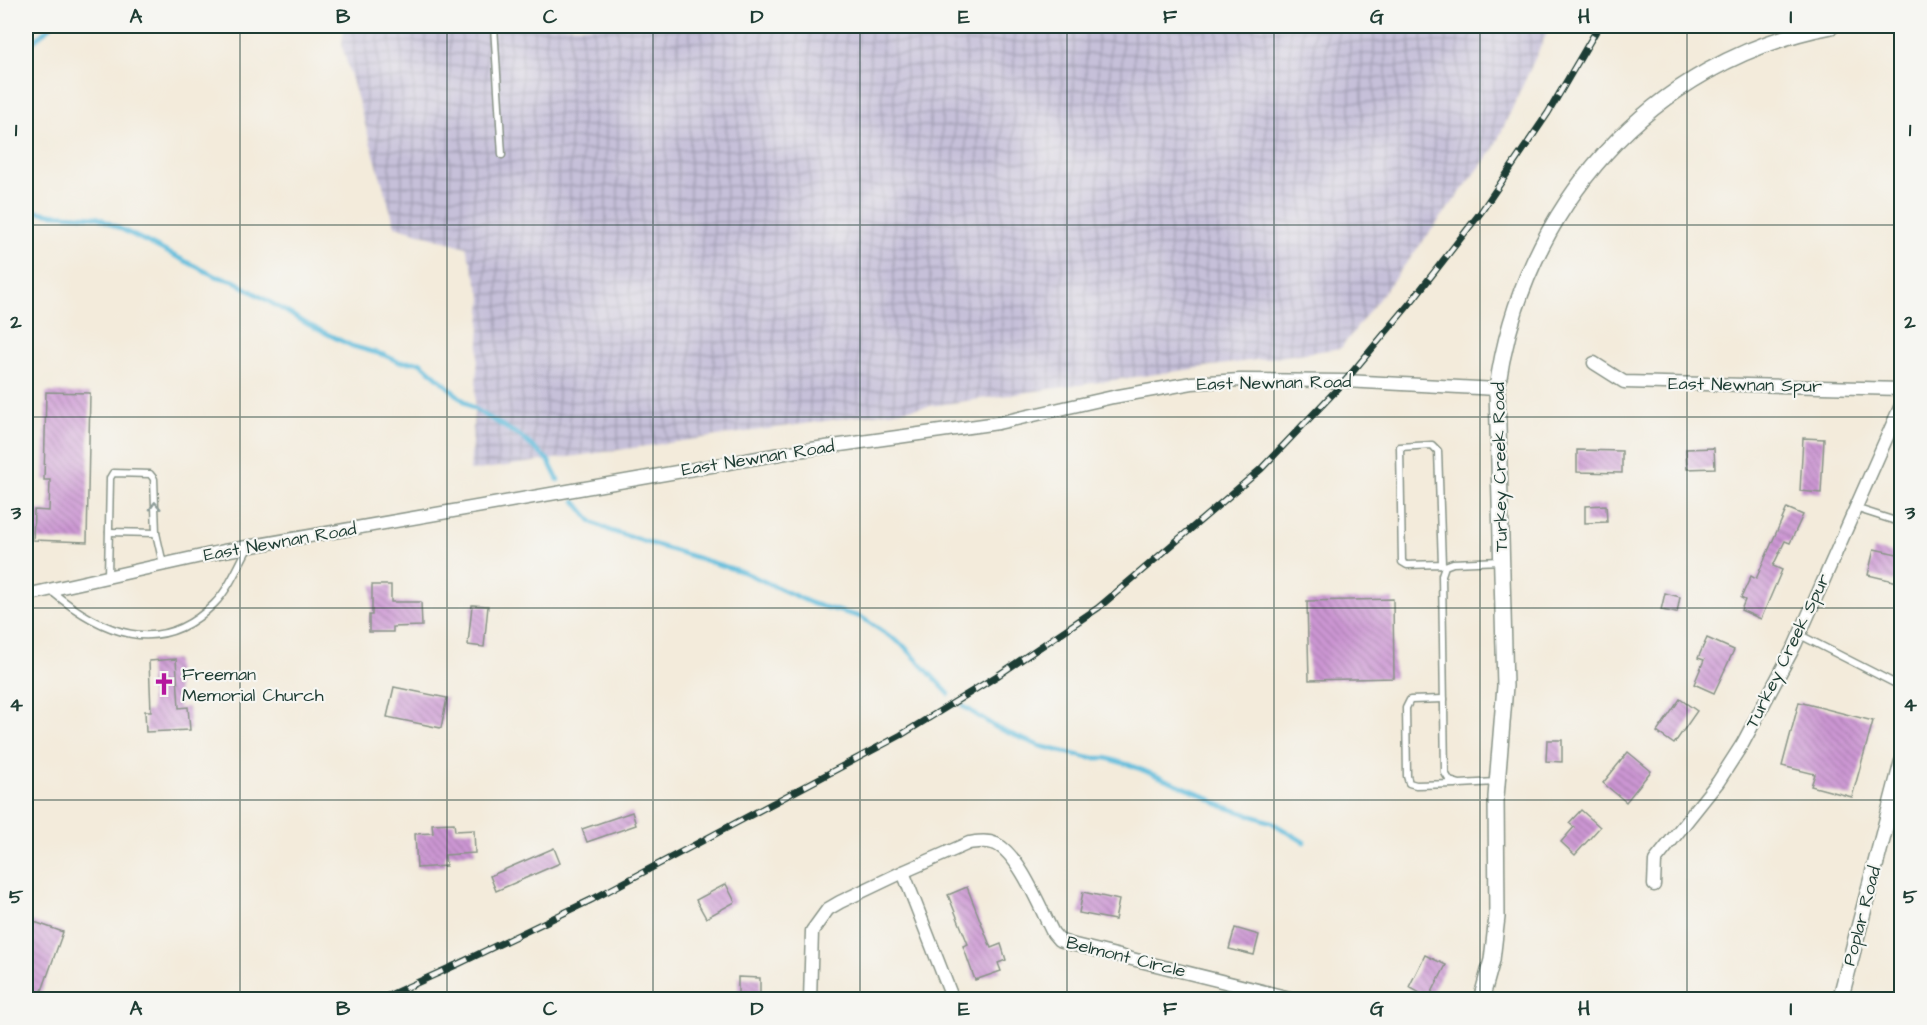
<svg xmlns="http://www.w3.org/2000/svg" width="1927" height="1025" font-family="'Architects Daughter',sans-serif">
  <style>
    .industrial { fill: url(#industrial-grid) }
    .lines { fill: none; stroke-linecap: round; stroke-linejoin: round }
    .stream { stroke: #5dbbdb; stroke-width: 4.5 }
    .building { fill: url(#building-back-hatch) }
    .service-casing { stroke: #899488; stroke-width: 9 }
    .minor-casing { stroke: #899488; stroke-width: 15 }
    .tertiary-casing { stroke: #899488; stroke-width: 18 }
    .service { stroke: #fff; stroke-width: 6 }
    .minor { stroke: #fff; stroke-width: 12 }
    .tertiary { stroke: #fff; stroke-width: 15 }
    .rail-casing { stroke: #1f3d34; stroke-width: 7 }
    .rail { stroke: #f6f6f2; stroke-width: 4.5; stroke-dasharray: 14; stroke-linecap: butt }
    .oneway { stroke: #8f9e9a }
    .grid { fill: none; stroke: #1f3d34; stroke-width: 1.5; stroke-opacity: 0.55 }
    .labels { text-anchor: middle; dominant-baseline: central; stroke-width: 4.5; stroke-linejoin: round; paint-order: stroke }
    .street-label { font-size: 18px; fill: #1f3d34; stroke: #f6f6f2 }
    .poi-label { font-size: 18px; fill: #1f3d34; stroke: #f6f6f2; text-anchor: start }
    .neatline { fill: none; stroke: #1f3d34; stroke-width: 2 }
    .grid-label { font-size: 20px; text-anchor: middle; font-weight: bold; fill: #1f3d34 }
  </style>
  <defs>
    <pattern id="industrial-grid" width="8" height="8" patternUnits="userSpaceOnUse" patternTransform="scale(1.5)"><rect width="8" height="8" fill="#c6c0d9"/><path d="M0 4h8M4 0v8" fill="none" stroke="#a09db1"/></pattern>
    <pattern id="building-back-hatch" width="6" height="6" patternUnits="userSpaceOnUse" patternTransform="scale(1.5)"><rect width="6" height="6" fill="#cc96d3"/><path d="M-1 5l2 2M0 0l6 6M5-1l2 2" fill="none" stroke="#a57cac"/></pattern>
  </defs>
  <rect width="100%" height="100%" fill="#f6f6f2"/>
  <filter id="ink" filterUnits="userSpaceOnUse"><feTurbulence type="fractalNoise" baseFrequency=".0167" numOctaves="2"/><feDisplacementMap in="SourceGraphic" scale="12" xChannelSelector="R" yChannelSelector="G"/><feConvolveMatrix kernelMatrix="1 2 1 2 8 2 1 2 1" color-interpolation-filters="sRGB"/></filter>
  <filter id="wash" filterUnits="userSpaceOnUse"><feTurbulence type="fractalNoise" baseFrequency=".008" numOctaves="4" result="noise"/><feDisplacementMap in="SourceGraphic" scale="24" xChannelSelector="R" yChannelSelector="G"/><feGaussianBlur stdDeviation="1.35" result="paint"/><feColorMatrix in="noise" values="0 0 0 0 0 0 0 0 0 0 0 0 0 0 0 0 0 1.4 0 .05"/><feComposite in="paint" operator="in"/></filter>
  <g filter="url(#wash)">
    <rect width="100%" height="100%" fill="#f3ebdb"/>
    <!-- industrial -->
    <path class="industrial" d="M344 26H1550L1493 150 1341 348 470 471 482 298 466 247 395 226 342 46Z"/>
    <g class="lines">
      <!-- stream -->
      <g class="stream">
        <path d="M26 48 51 26"/>
        <path d="M26 210 52 214 97 217 215 276 234 281 309 325 352 346 384 355 399 362H420L471 407 520 436 548 460 558 480"/>
        <path d="M575 501 592 522 611 531 746 573 813 604 861 617 904 646 949 694"/>
        <path d="M963 706 997 728 1023 739 1040 746 1089 758H1106L1130 765 1199 793 1222 806 1271 822 1304 842"/>
      </g>
    </g>
    <g id="blocks">
      <!-- building -->
      <g class="building">
        <path d="M46 392 90 393 87 542 33 540 34 510 49 511 50 480H44Z"/>
        <path d="M1803 438 1824 439 1821 493 1800 491Z"/>
        <path d="M1714 448 1715 468 1687 469 1686 449Z"/>
        <path d="M1577 450 1622 451V473L1577 472Z"/>
        <path d="M1606 505 1607 522 1585 523V506Z"/>
        <path d="M1787 508 1803 515 1790 543 1785 541 1773 566 1782 570 1761 619 1741 610 1745 600 1741 598 1751 576 1756 579Z"/>
        <path d="M1874 549 1902 555V583L1868 575Z"/>
        <path d="M372 585H391V602H421L422 626 393 627V632H369V615H372Z"/>
        <path d="M1665 593 1680 597 1677 613 1661 610Z"/>
        <path d="M1393 599 1394 678 1309 680 1307 601Z"/>
        <path d="M472 605 488 606 484 647 468 645Z"/>
        <path d="M1707 638 1734 650 1714 693 1694 684 1704 660 1698 658Z"/>
        <path d="M176 659 179 708 188 707 190 730 146 732 145 711H151L149 661Z"/>
        <path d="M394 687 447 698 441 728 387 717Z"/>
        <path d="M1680 699 1697 711 1674 744 1657 732Z"/>
        <path d="M1799 702 1873 721 1852 797 1811 786 1815 774 1782 766Z"/>
        <path d="M1547 740H1562V762L1546 761Z"/>
        <path d="M1628 752 1651 771 1626 802 1603 783Z"/>
        <path d="M1581 810 1600 827 1575 855 1561 842 1574 827 1569 823Z"/>
        <path d="M632 812 636 825 587 842 582 829Z"/>
        <path d="M454 823 455 831 474 830 475 853 445 855 446 866 417 868 415 834 433 833 432 824Z"/>
        <path d="M554 848 560 863 496 891 490 876Z"/>
        <path d="M726 884 735 902 706 918 696 900Z"/>
        <path d="M967 887 991 948 1001 944 1006 960 998 963 1001 971 975 980 963 946 968 944 948 895Z"/>
        <path d="M1083 892 1119 900 1115 920 1079 913Z"/>
        <path d="M26 919 63 932 39 999 26 995Z"/>
        <path d="M1235 928 1259 935 1254 955 1229 949Z"/>
        <path d="M1425 955 1446 965 1429 998 1409 987Z"/>
        <path d="M738 977 760 978V999H738Z"/>
      </g>
    </g>
  </g>
  <g filter="url(#ink)">
    <use href="#blocks" fill-opacity="0" stroke="#899488" stroke-width="1.5"/>
    <g class="lines">
      <!-- service casing -->
      <g class="service-casing">
        <g id="service">
          <path d="M494 26 502 155"/>
          <path d="M1855 508 1902 523"/>
          <path d="M109 532 156 533"/>
          <path d="M1442 564 1407 565 1402 562 1400 447 1432 445 1438 451 1442 564 1445 566"/>
          <path d="M108 576 110 478 113 473 150 474 154 479 156 533 163 564"/>
          <path d="M50 590C101 633 159 659 214 604 229 589 238 566 248 548"/>
          <path d="M1800 635 1902 687"/>
          <path d="M1444 699 1410 700 1406 708 1407 776 1409 783 1416 785 1456 784"/>
          <path d="M1496 782 1460 784 1450 781 1445 773 1442 575 1445 566 1453 563 1501 561"/>
        </g>
      </g>
      <!-- minor casing -->
      <g class="minor-casing">
        <g id="minor">
          <path d="M1594 363 1624 382 1902 389"/>
          <path d="M26 595 224 551 797 451 998 423 1113 397 1192 383 1240 380 1345 381 1497 389"/>
          <path d="M903 872 953 1000"/>
          <path d="M1654 885 1655 861 1718 782 1743 743 1795 645 1902 403"/>
          <path d="M810 1000 812 931 828 909 840 902 903 872 969 843C977 842 987 840 996 844 1019 854 1041 910 1053 933L1059 940 1071 944 1298 1000"/>
        </g>
      </g>
      <!-- tertiary casing -->
      <g class="tertiary-casing">
        <g id="tertiary">
          <path d="M1481 1000 1492 960 1497 917 1496 797 1505 686 1497 389C1522 208 1651 60 1832 26"/>
          <path d="M1840 1000 1902 763"/>
        </g>
      </g>
      <!-- service -->
      <use href="#service" class="service"/>
      <!-- minor -->
      <use href="#minor" class="minor"/>
      <!-- tertiary -->
      <use href="#tertiary" class="tertiary"/>
      <!-- rail casing -->
      <g class="rail-casing">
        <path id="rail" d="M379 1000 456 965 593 899 901 735 997 676 1098 608 1261 469 1345 381 1411 302 1481 212 1548 113 1599 26"/>
      </g>
      <!-- rail -->
      <use href="#rail" class="rail"/>
    </g>
    <!-- one-way arrows -->
    <defs><path id="oneway-chevron" d="M-2-3.5L2.5 0L-2 3.5" fill="none" stroke-width="1.6" stroke-linecap="round" stroke-linejoin="round" transform="scale(1.5)"/></defs>
    <use class="oneway" href="#oneway-chevron" transform="translate(155 506) rotate(-92)"/>
  </g>
  <!-- grid -->
  <path class="grid" d="M240 26V1000M447 26V1000M653 26V1000M860 26V1000M1067 26V1000M1274 26V1000M1480 26V1000M1687 26V1000M26 225H1902M26 417H1902M26 608H1902M26 800H1902"/>
  <!-- icons -->
  <defs>
    <g id="church-bare" transform="scale(1.8)"><path d="M-1.2-6h2.4v3.5h3.3v2.4h-3.3V6h-2.4V-.1h-3.3v-2.4h3.3Z" fill="#b5179e" stroke="#f6f6f2" stroke-width="2.5" paint-order="stroke"/></g>
  </defs>
  <g fill-rule="evenodd">
    <use href="#church-bare" x="164" y="684"/>
  </g>
  <g class="labels">
    <!-- street labels -->
    <g class="street-label">
      <text transform="translate(1274 383) rotate(-1)">East Newnan Road</text>
      <text transform="translate(1745 385) rotate(1)">East Newnan Spur</text>
      <text transform="translate(758 458) rotate(-9)">East Newnan Road</text>
      <text transform="translate(1500 467) rotate(-91)">Turkey Creek Road</text>
      <text transform="translate(280 542) rotate(-10)">East Newnan Road</text>
      <text transform="translate(1788 651) rotate(-64)">Turkey Creek Spur</text>
      <text transform="translate(1862 916) rotate(-75)">Poplar Road</text>
      <text transform="translate(1126 957) rotate(14)">Belmont Circle</text>
    </g>
    <!-- poi labels -->
    <g class="poi-label">
      <text x="182" y="674">Freeman<tspan x="182" dy="21">Memorial Church</tspan></text>
    </g>
  </g>
  <!-- margin -->
  <rect width="1927" height="1025" fill="none" stroke="#f6f6f2" stroke-width="66"/>
  <rect x="33" y="33" width="1861" height="959" class="neatline"/>
  <g class="grid-label">
    <text x="136" y="23">A</text>
    <text x="343" y="23">B</text>
    <text x="550" y="23">C</text>
    <text x="757" y="23">D</text>
    <text x="964" y="23">E</text>
    <text x="1170" y="23">F</text>
    <text x="1377" y="23">G</text>
    <text x="1584" y="23">H</text>
    <text x="1791" y="23">I</text>
    <text x="16" y="136">1</text>
    <text x="1910" y="136">1</text>
    <text x="16" y="328">2</text>
    <text x="1910" y="328">2</text>
    <text x="16" y="519">3</text>
    <text x="1910" y="519">3</text>
    <text x="16" y="711">4</text>
    <text x="1910" y="711">4</text>
    <text x="16" y="903">5</text>
    <text x="1910" y="903">5</text>
    <text x="136" y="1015">A</text>
    <text x="343" y="1015">B</text>
    <text x="550" y="1015">C</text>
    <text x="757" y="1015">D</text>
    <text x="964" y="1015">E</text>
    <text x="1170" y="1015">F</text>
    <text x="1377" y="1015">G</text>
    <text x="1584" y="1015">H</text>
    <text x="1791" y="1015">I</text>
  </g>
</svg>
